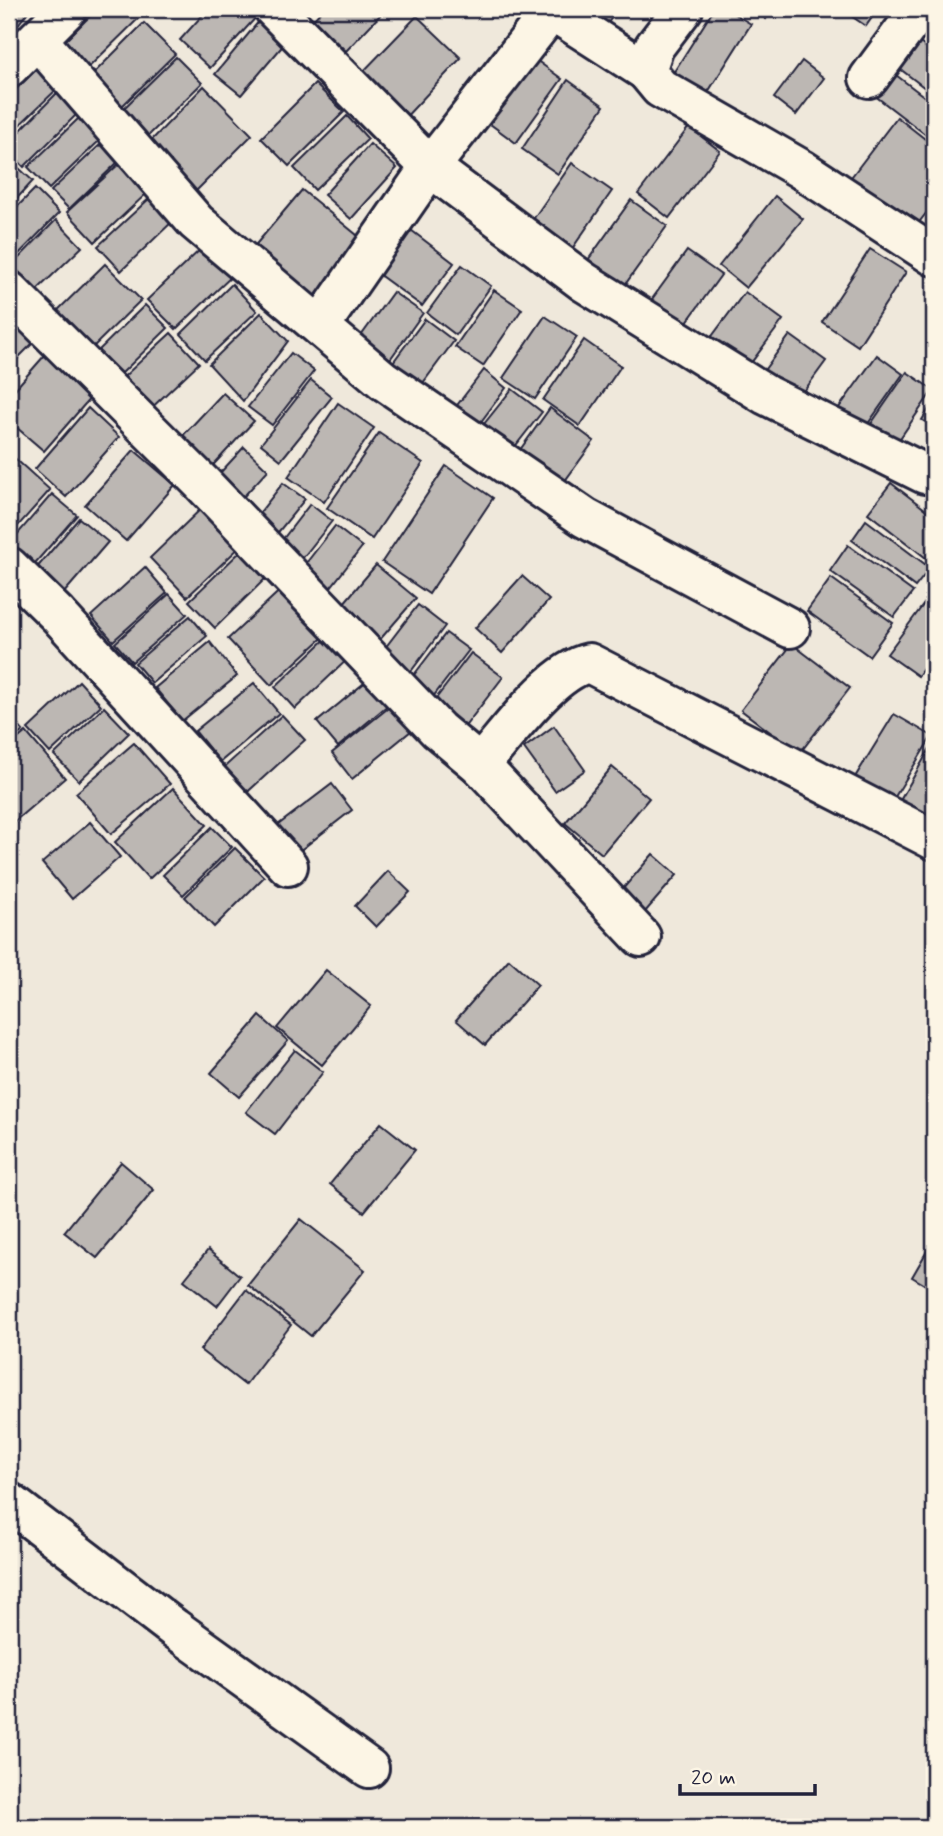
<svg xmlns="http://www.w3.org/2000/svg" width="943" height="1836" font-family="Mynerve,sans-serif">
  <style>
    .building { fill: #bcb7b3; stroke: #22223b; stroke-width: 2 }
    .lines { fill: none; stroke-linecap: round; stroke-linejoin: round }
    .minor-casing { stroke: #22223b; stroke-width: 44 }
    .minor { stroke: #fcf5e5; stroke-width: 38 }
  </style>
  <rect width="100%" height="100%" fill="#efe8db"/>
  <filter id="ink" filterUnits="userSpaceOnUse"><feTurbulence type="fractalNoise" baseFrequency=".0143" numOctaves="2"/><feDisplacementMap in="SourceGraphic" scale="14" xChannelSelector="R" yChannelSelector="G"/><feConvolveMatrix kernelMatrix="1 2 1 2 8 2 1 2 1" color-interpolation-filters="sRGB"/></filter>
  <g filter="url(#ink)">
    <!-- building -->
    <g class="building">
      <path d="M9 9H30L10 35 9 34Z"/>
      <path d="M97 9H136L142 15 89 67 64 42Z"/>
      <path d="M208 9H254L259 14 210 68 180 40Z"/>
      <path d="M323 9H386L346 51 313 20Z"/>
      <path d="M578 9H618L605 27Z"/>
      <path d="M714 9H726L751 24 703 100 670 78Z"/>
      <path d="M752 9H773L766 19Z"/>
      <path d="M841 9H878L866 26Z"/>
      <path d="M417 16 461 58 402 121 357 78Z"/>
      <path d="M260 20 286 42 241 95 215 74Z"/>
      <path d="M144 23 175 54 119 109 89 78Z"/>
      <path d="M915 39 934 54V95L895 65Z"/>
      <path d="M176 57 202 83 144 140 118 114Z"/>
      <path d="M532 57 562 79 516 143 486 121Z"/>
      <path d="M802 61 824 78 796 115 774 98Z"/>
      <path d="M37 69 57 89 9 135V96Z"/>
      <path d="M892 72 934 104V141L874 95Z"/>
      <path d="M568 80 604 106 558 174 522 149Z"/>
      <path d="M315 84 344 112 289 166 261 138Z"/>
      <path d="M204 86 252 135 194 193 146 146Z"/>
      <path d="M57 93 77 114 24 167 9 151V142Z"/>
      <path d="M347 116 368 139 315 190 294 168Z"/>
      <path d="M897 117 934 146V203L913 230 849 180Z"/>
      <path d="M79 118 100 140 49 189 28 167Z"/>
      <path d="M689 127 720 151 669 218 638 194Z"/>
      <path d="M102 143 119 161 69 209 51 191Z"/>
      <path d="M370 144 397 168 351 219 324 195Z"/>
      <path d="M9 159 33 181 9 207Z"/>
      <path d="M120 163 147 193 95 242 67 212Z"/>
      <path d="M572 163 612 191 567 256 527 228Z"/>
      <path d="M35 189 59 213 9 264V215Z"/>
      <path d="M302 190 363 240 313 300 252 249Z"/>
      <path d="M152 196 174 220 121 271 98 246Z"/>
      <path d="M775 196 803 219 746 288 719 266Z"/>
      <path d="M631 200 667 226 619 293 583 267Z"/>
      <path d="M56 220 82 247 37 290 12 265Z"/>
      <path d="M407 227 454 263 422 306 374 271Z"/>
      <path d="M204 246 232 276 176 329 147 300Z"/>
      <path d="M870 249 906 272 858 346 822 322Z"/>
      <path d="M687 251 721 275 681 330 647 306Z"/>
      <path d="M105 264 141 300 89 351 53 315Z"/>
      <path d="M462 265 491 286 456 335 427 313Z"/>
      <path d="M232 284 257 311 205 360 181 334Z"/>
      <path d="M494 290 522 309 483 366 455 347Z"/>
      <path d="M393 292 423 313 383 369 353 347Z"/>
      <path d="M745 292 783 320 742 375 704 347Z"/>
      <path d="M145 305 168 328 118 377 95 354Z"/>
      <path d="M9 312 37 339 9 367Z"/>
      <path d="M261 313 288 341 243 401 209 364Z"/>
      <path d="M545 316 577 337 535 399 503 378Z"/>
      <path d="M425 319 454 341 414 395 385 373Z"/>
      <path d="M171 333 199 363 145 414 117 383Z"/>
      <path d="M790 335 826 361 793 406 757 380Z"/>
      <path d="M584 340 621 366 580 426 543 400Z"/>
      <path d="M291 353 314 371 272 425 248 407Z"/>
      <path d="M45 355 92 396 44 451 9 421V396Z"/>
      <path d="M877 355 903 374 860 435 833 416Z"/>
      <path d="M484 370 506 388 471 435 448 417Z"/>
      <path d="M907 372 933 390 890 453 864 434Z"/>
      <path d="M311 380 332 397 281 460 261 444Z"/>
      <path d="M512 389 542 412 506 458 476 434Z"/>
      <path d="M223 393 254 421 204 475 173 446Z"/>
      <path d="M934 401V427L922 420Z"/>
      <path d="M338 403 374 428 324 502 288 477Z"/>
      <path d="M88 408 119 437 66 497 35 469Z"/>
      <path d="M550 408 594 441 556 493 512 461Z"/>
      <path d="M379 433 423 463 372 539 327 508Z"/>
      <path d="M244 447 268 470 233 508 208 486Z"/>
      <path d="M134 450 175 485 126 541 85 505Z"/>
      <path d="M9 453 50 490 9 536Z"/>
      <path d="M446 466 493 498 429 594 382 562Z"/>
      <path d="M283 483 305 499 271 541 250 525Z"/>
      <path d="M891 483 934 516V556L930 561 868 513Z"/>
      <path d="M52 494 77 515 29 570 9 551V544Z"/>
      <path d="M207 503 244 543 187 597 150 558Z"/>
      <path d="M310 504 332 521 294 569 273 552Z"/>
      <path d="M79 518 108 542 63 594 35 570Z"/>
      <path d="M866 520 930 568 915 587 852 540Z"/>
      <path d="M335 526 362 547 327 592 300 571Z"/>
      <path d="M848 545 913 592 894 617 830 571Z"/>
      <path d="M244 548 269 575 215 628 189 601Z"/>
      <path d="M376 565 416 598 377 643 338 610Z"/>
      <path d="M145 567 167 593 113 641 91 616Z"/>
      <path d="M522 576 549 600 502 653 475 628Z"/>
      <path d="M831 578 893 623 869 656 807 611Z"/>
      <path d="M287 584 331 630 271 685 228 639Z"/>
      <path d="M169 594 187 614 132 662 115 643Z"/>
      <path d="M929 597 934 600V653L918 676 887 654Z"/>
      <path d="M418 605 445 626 403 682 375 661Z"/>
      <path d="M190 616 207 636 152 683 135 663Z"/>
      <path d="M332 633 352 655 295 709 275 687Z"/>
      <path d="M446 633 469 650 429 702 407 684Z"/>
      <path d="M210 642 237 676 182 721 155 688Z"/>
      <path d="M792 644 850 688 799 754 741 710Z"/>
      <path d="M471 653 503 677 463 729 431 705Z"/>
      <path d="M374 675 395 699 338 747 317 722Z"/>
      <path d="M79 681 101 705 50 753 28 729Z"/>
      <path d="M254 683 279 713 220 762 195 731Z"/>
      <path d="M397 701 417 726 352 779 332 753Z"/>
      <path d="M104 707 129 733 79 781 54 755Z"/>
      <path d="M894 714 932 736 890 805 852 782Z"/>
      <path d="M9 715 23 731 9 743Z"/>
      <path d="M282 715 305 740 243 796 220 771Z"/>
      <path d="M554 726 585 770 555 791 524 748Z"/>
      <path d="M26 732 65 778 9 826V746Z"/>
      <path d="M934 741V814L928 825 897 806Z"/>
      <path d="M134 743 170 784 111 834 76 793Z"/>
      <path d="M612 767 649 798 602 854 565 823Z"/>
      <path d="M332 784 352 810 298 852 278 825Z"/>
      <path d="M173 788 207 825 149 879 115 842Z"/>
      <path d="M90 822 120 857 72 899 42 863Z"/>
      <path d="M212 827 232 847 183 895 163 875Z"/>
      <path d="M235 848 264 877 214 927 185 897Z"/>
      <path d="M653 854 677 875 645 912 621 891Z"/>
      <path d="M388 871 410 892 376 927 355 906Z"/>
      <path d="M509 959 538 985 485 1045 456 1020Z"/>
      <path d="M326 970 371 1006 322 1065 277 1028Z"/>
      <path d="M260 1016 288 1041 239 1097 211 1073Z"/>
      <path d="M295 1050 323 1072 275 1134 246 1112Z"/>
      <path d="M381 1123 415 1150 364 1212 330 1184Z"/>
      <path d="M121 1162 154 1190 97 1258 64 1232Z"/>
      <path d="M301 1219 365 1270 311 1336 248 1285Z"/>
      <path d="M934 1239V1290L912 1277Z"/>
      <path d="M208 1250 240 1276 217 1306 184 1280Z"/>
      <path d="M246 1290 291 1325 245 1385 200 1350Z"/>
    </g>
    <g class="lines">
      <!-- minor casing -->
      <g class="minor-casing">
        <g id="minor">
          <path d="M274 9 430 167 584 282 766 395 925 474"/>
          <path d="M683 9 654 47 646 71 660 88 801 169 934 256"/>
          <path d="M37 39 196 222 383 380 585 518 790 628"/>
          <path d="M9 67 67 9"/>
          <path d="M869 78 920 9"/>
          <path d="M9 291 202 483 438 730 480 765 641 937"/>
          <path d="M320 326 430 167 549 14 559 15 646 71"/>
          <path d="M9 567 58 615 288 866"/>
          <path d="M480 765C506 736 551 671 589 663L934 840"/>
          <path d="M9 1502 174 1628 369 1768"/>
        </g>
      </g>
      <!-- minor -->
      <use href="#minor" class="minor"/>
    </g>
  </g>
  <!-- margin -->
  <rect width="943" height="1836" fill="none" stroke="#fcf5e5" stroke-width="35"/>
  <rect x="18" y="18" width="908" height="1801" fill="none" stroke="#22223b" stroke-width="2.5" filter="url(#ink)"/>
  <!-- scale -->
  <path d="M680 1784v10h135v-10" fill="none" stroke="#22223b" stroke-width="3.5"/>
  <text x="691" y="1784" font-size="21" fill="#22223b" stroke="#fcf5e5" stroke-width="5" paint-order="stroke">20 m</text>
</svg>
